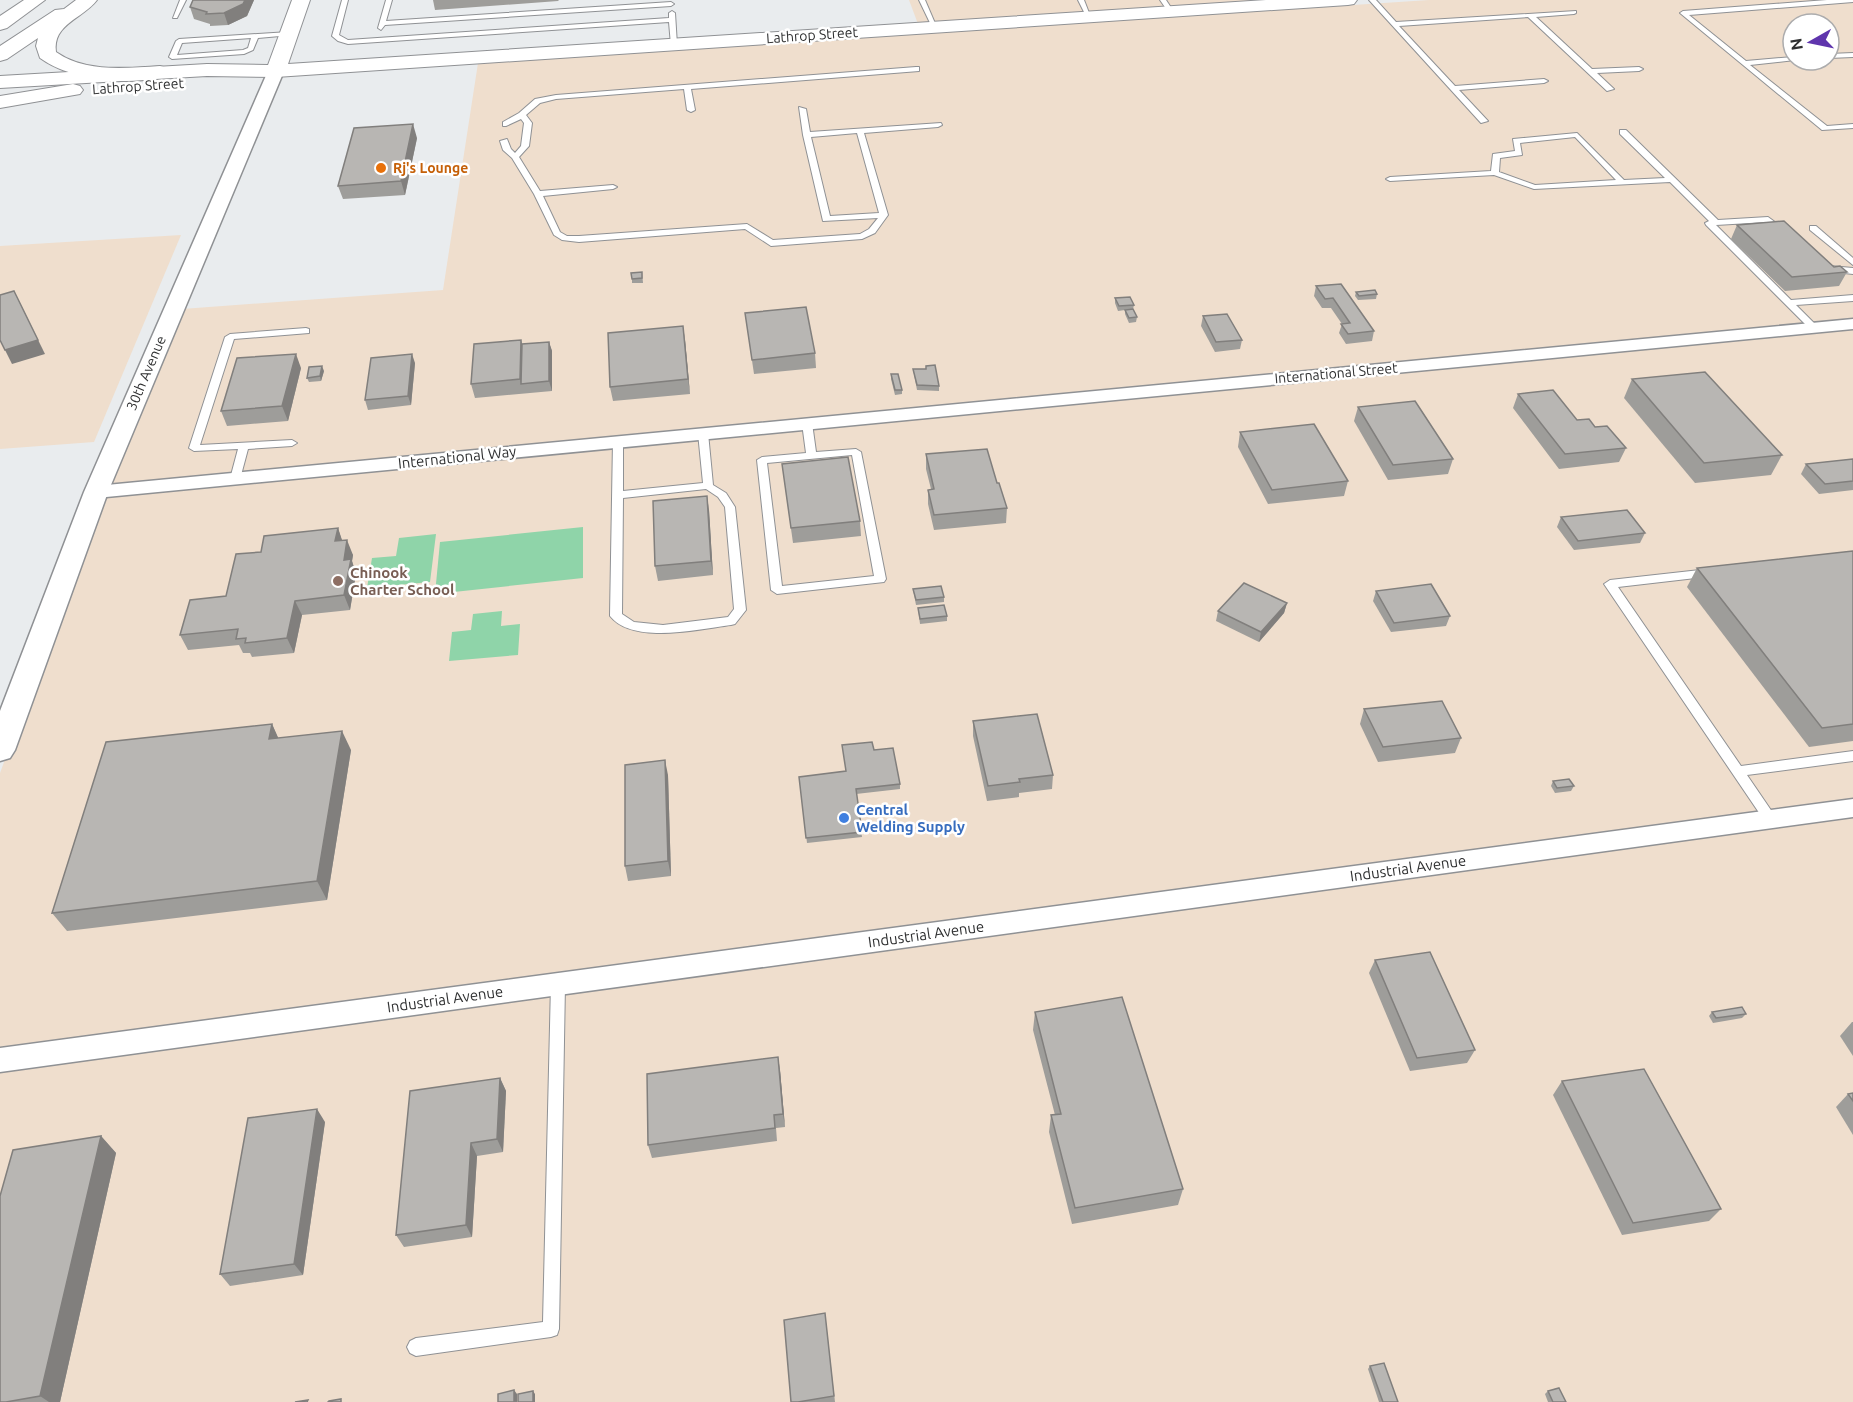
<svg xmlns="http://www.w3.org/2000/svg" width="1853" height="1402" font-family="Ubuntu,sans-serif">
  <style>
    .industrial { fill: #efdecd; fill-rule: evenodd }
    .green { fill: #8fd4a9 }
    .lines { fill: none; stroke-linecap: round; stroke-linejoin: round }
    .service-casing { stroke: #8f9194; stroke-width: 2 }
    .minor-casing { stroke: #8f9194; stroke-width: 3 }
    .tertiary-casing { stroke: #8f9194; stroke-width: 3 }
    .secondary-casing { stroke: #8f9194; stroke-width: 2 }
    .trunk-casing { stroke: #8f9194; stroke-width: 2 }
    .service { fill: #fff; fill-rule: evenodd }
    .minor { fill: #fff; fill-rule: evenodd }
    .tertiary { fill: #fff; fill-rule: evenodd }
    .secondary { fill: #fff; fill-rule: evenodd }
    .trunk { fill: #fff; fill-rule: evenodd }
    .wall { fill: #9e9d9a }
    .shaded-wall { fill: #817f7d }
    .building { fill: #b8b6b3; stroke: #817f7d; stroke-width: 1.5 }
    .food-dot { fill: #e8710a; stroke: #fff; stroke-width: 2 }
    .education-dot { fill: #8d6e63; stroke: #fff; stroke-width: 2 }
    .shop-dot { fill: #3f7fe0; stroke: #fff; stroke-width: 2 }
    .labels { text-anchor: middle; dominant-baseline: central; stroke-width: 5; stroke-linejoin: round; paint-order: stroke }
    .far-street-label { font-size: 14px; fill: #2f3031; stroke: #fff }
    .far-food-label { font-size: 14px; font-weight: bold; fill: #c56008; stroke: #fff; text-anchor: start }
    .street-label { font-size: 15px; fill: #2f3031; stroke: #fff }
    .education-label { font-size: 15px; font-weight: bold; fill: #785e54; stroke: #fff; text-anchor: start }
    .shop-label { font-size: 15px; font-weight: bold; fill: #366cbe; stroke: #fff; text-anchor: start }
  </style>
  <rect width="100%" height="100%" fill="#e9ecee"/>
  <!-- industrial -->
  <g class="industrial">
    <path d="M909 0H1261L918 24Z"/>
    <path d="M1429 0H1853V1402H0V773L82 551 182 309 443 290 478 63ZM1793 24H1829V60H1793Z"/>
    <path d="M181 235 94 442 0 449V246Z"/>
  </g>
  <!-- green -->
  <g class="green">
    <path d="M583 527V578L435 594 440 542Z"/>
    <path d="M436 534 430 582 367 588 372 558 396 556 399 538Z"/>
    <path d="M502 611 501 626 520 624 518 655 449 661 452 632 471 630 473 614Z"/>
  </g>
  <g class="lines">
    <!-- service casing -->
    <g class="service-casing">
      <g id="service">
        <path d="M180 0H186L177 18H173Z"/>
        <path d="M342 0H348L339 35 348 40 669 18V13L672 11 675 13 677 45 674 47 671 45 669 22 348 44 338 41 332 36Z"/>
        <path d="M386 0H392L386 21 671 2 674 4 671 6 385 25 381 30 378 28Z"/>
        <path d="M919 0H925L937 28 932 27Z"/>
        <path d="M1078 0H1084L1091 18H1087Z"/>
        <path d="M1160 0H1166L1174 12 1173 13H1169Z"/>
        <path d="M1369 0H1376L1396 22 1576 11V13L1574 14 1536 17 1592 69 1639 67 1643 69 1639 71 1597 73 1614 89 1607 91 1528 17 1399 26 1455 86 1544 79 1548 81 1544 83 1459 90 1488 121 1481 123Z"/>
        <path d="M1827 0H1853V2L1689 15 1746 61 1793 57V60H1795L1750 65 1827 126 1853 124V128L1822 130 1680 13 1683 11Z"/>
        <path d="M289 32 291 33V35L258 38 253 50 244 54 172 59 169 57 176 41 179 39ZM251 38 248 48 243 50 177 55 182 43Z"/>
        <path d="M1853 53V57L1829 58V54Z"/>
        <path d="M916 67H919V71L691 89 695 110 691 112 687 110 684 89 556 99 540 103 526 115 532 123 529 146 519 157 540 191 613 185 617 187 613 189 543 196 560 232 567 236H579L747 224 773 240 860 234 869 229 878 218 823 221 803 135 799 107 806 109 810 132 941 123 942 125 938 127 864 133 888 215 875 233 862 239 771 246 745 229 579 242 562 240 554 235 534 194 512 158 503 150 500 141 507 139 511 149 515 153 521 146 524 123 521 119 506 126H503V122L519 113 535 99 556 95ZM857 133 879 213 830 216 811 137Z"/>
        <path d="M1620 130H1626L1718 220 1768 217 1786 230V234H1780L1766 222 1716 225 1791 300 1853 295V301L1796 305 1818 327 1813 330 1810 329 1706 225 1705 223 1709 221 1670 182 1534 189 1494 175 1390 181 1386 179 1390 177 1491 171 1493 154 1515 151 1513 139 1577 133 1624 180 1665 178 1620 134ZM1575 137 1616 180 1535 185 1499 172 1500 158 1522 155 1520 143Z"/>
        <path d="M1810 226H1816L1853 258V265L1810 230Z"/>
        <path d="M1830 266 1853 268V274L1827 271 1826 269Z"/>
        <path d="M306 328 309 329V333L234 339 200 445 292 440 297 443 292 446 248 449 240 479 239 481H231L230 479 238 449 194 451 189 448 225 337 230 334Z"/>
        <path d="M807 420 812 423 816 452 856 449 861 452 886 579 884 582 777 594 771 590 757 460 762 457 806 453 802 423ZM852 455 874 576 782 586 767 463Z"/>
        <path d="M703 430 708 433 713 485 726 493 735 507 746 610 735 624 731 625C699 629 633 645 610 616L613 441 618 438 623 441V491L703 483 698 433ZM706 489 718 497 725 507 734 609 728 617 663 625 634 622 622 614 623 498Z"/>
        <path d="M1709 569 1715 573 1713 576 1618 587 1741 766 1853 751V761L1747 775 1777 819 1776 823H1766L1604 584 1610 580Z"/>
        <path d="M558 978 563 980 565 984 559 1329 557 1335 551 1337 416 1356 410 1353 407 1347 410 1341 416 1338 543 1322 551 984 553 980Z"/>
      </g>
    </g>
    <!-- minor casing -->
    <g class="minor-casing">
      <g id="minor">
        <path d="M1853 319V329L96 498 89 496 86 492 89 488 96 486Z"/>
        <path d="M1853 799V817L0 1072V1048Z"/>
      </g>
    </g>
    <!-- tertiary casing -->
    <g class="tertiary-casing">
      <path id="tertiary" d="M276 66 284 71 108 492 15 750 10 758 0 761V711L84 492 268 71Z"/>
    </g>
    <!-- secondary casing -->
    <g class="secondary-casing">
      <path id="secondary" d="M292 0H310L288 64 1266 0H1357L1354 4 1348 5 276 77 207 76 0 88V76L207 64 268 65Z"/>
    </g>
    <!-- trunk casing -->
    <g class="trunk-casing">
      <g id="trunk">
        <path d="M24 0H45L7 28 0 30V16Z"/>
        <path d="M76 0H97C84 18 52 24 56 52 86 73 125 68 160 66L167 68 170 72 167 76C129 86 72 81 40 58L36 46 38 38 7 59 0 61V46L55 10 64 9Z"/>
        <path d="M73 84 80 86 83 90 80 94 0 108V96Z"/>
      </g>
    </g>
    <!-- service -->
    <use href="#service" class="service"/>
    <!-- minor -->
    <use href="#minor" class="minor"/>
    <!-- tertiary -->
    <use href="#tertiary" class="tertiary"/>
    <!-- secondary -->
    <use href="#secondary" class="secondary"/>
    <!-- trunk -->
    <use href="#trunk" class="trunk"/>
  </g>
  <!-- wall -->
  <g class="wall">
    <path d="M193 0H254L247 16 228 25 210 26V24L194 19 190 7Z"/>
    <path d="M433 0H559L558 1 435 10Z"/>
    <path d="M417 138 405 195 343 199 338 186Z"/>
    <path d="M1737 225 1834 267 1847 272 1839 286 1785 291 1731 239Z"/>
    <path d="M642 272 643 283H632V279Z"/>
    <path d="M1341 284 1374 331 1372 341 1346 344 1339 333 1342 324 1331 308H1322L1314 296 1316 286Z"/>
    <path d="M1356 292 1377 294 1376 299 1358 300 1355 296Z"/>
    <path d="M1115 298 1134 305 1133 309 1137 317 1136 322 1129 323 1125 314V310L1118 311 1115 303Z"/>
    <path d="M745 313 815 353 816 368 754 374Z"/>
    <path d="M1203 316 1242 340 1240 349 1215 352 1201 326Z"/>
    <path d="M521 340 522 344 549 342 552 351V391L475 398 471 384Z"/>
    <path d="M685 340 690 394 613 401 610 387Z"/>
    <path d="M415 363 411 405 368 410 365 400Z"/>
    <path d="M301 368 288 421 227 426 221 411Z"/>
    <path d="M913 369H926L939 386V391L917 390Z"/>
    <path d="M324 371 321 381 309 382 307 378Z"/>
    <path d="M891 374 902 390V394L895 395 891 379Z"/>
    <path d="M1632 379 1782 455 1771 475 1695 483 1624 398Z"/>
    <path d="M1518 394 1577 420 1595 427 1626 448 1619 462 1559 469 1513 408Z"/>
    <path d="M1358 407 1453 459 1448 474 1388 480 1354 421Z"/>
    <path d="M1240 432 1348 481 1344 496 1268 504 1238 447Z"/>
    <path d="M926 454 997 483 1007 508 1006 523 934 530 928 504V490L931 489 926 469Z"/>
    <path d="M1853 459V490L1819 494 1801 474 1806 464Z"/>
    <path d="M782 464 860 521 861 536 793 543Z"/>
    <path d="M709 510 713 575 658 581 655 566Z"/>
    <path d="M1561 517 1645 533 1640 543 1574 550 1557 527Z"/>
    <path d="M338 528 342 541 353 555 352 561 356 574 350 610 302 615 294 653 252 657 250 653H243L239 645 188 650 180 635 226 596 261 552Z"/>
    <path d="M1853 551V741L1809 747 1687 587 1697 568Z"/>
    <path d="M913 589 944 597V602L916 605Z"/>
    <path d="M1376 591 1450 616 1446 626 1391 632 1373 601Z"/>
    <path d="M1287 603 1284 613 1259 642 1216 621 1218 611Z"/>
    <path d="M918 608 947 616V621L920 624Z"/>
    <path d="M1364 709 1461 738 1455 753 1378 762 1360 724Z"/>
    <path d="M973 721 1053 775 1052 789 1019 793V797L987 801 973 736Z"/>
    <path d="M272 724 278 738 351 750 327 900 67 931 52 913Z"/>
    <path d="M874 750 900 784V789L856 794 862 837 807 843 799 777 846 771Z"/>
    <path d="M668 775 671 876 628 881 625 866Z"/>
    <path d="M1553 781 1574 786 1571 791 1555 793 1551 786Z"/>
    <path d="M1375 960 1475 1050 1467 1063 1410 1071 1369 973Z"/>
    <path d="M1035 1012 1183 1189 1178 1205 1072 1224 1049 1132 1051 1115H1055L1033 1030Z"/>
    <path d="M1712 1012 1746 1014 1742 1018 1713 1023 1709 1016Z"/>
    <path d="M1852 1022H1853V1056L1840 1036Z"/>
    <path d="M780 1070 785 1127 776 1128 777 1141 652 1158 648 1145Z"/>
    <path d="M500 1078 506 1091 503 1152 477 1156 472 1237 404 1247 396 1235Z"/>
    <path d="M1562 1081 1721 1209 1709 1221 1622 1235 1553 1095Z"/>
    <path d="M1853 1093V1135L1836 1107 1848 1094Z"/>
    <path d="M325 1122 303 1275 230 1286 220 1274Z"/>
    <path d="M101 1136 116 1153 60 1402H0Z"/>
    <path d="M825 1313 835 1402H791Z"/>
    <path d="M1370 1366 1398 1402H1379L1368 1369Z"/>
    <path d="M1548 1391 1566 1402H1548L1545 1394Z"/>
  </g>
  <!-- shaded-wall -->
  <g class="shaded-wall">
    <path d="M245 0H254L247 16 228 25 224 13Z"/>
    <path d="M413 124 417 138 405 195 401 181Z"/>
    <path d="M14 291 45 354 12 364 5 350Z"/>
    <path d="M683 326 685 340 690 394 688 379Z"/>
    <path d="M521 340 524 354 521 384 523 394 520 379Z"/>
    <path d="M549 342 552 351V391L549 381Z"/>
    <path d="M296 354 301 368 288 421 282 406Z"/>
    <path d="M412 354 415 363 411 405 408 396Z"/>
    <path d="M322 366 324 371 321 381 320 376Z"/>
    <path d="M707 496 709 510 713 575 711 561Z"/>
    <path d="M338 528 343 543 335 541Z"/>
    <path d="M347 540 353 555 352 561 356 574 350 610 344 595V560Z"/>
    <path d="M295 601 302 615 294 653 287 638Z"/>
    <path d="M1287 603 1284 613 1259 642 1261 632Z"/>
    <path d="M272 724 281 744 269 739Z"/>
    <path d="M342 731 351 750 327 900 317 881Z"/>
    <path d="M665 760 668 775 671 876 668 861Z"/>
    <path d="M778 1057 780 1070 785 1127 783 1114Z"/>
    <path d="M500 1078 506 1091 503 1152 497 1139Z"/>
    <path d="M317 1109 325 1122 303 1275 294 1264Z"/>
    <path d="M101 1136 116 1153 60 1402H49L40 1396Z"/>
    <path d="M471 1143 477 1156 472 1237 466 1225Z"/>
    <path d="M514 1390 517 1394V1402H514Z"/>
    <path d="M533 1391 535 1394V1402H533Z"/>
  </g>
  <!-- building -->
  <g class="building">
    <path d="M193 0H245L243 4 224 13 206 14 207 12 190 7Z"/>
    <path d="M413 124 401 181 338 186 354 128Z"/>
    <path d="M1784 221 1834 267 1840 266 1847 272 1792 277 1737 225Z"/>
    <path d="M642 272V278L632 279 631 273Z"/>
    <path d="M1341 284 1374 331 1348 334 1341 324 1350 323 1333 298 1325 299 1316 286Z"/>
    <path d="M1375 290 1377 294 1359 296 1356 292Z"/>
    <path d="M14 291 38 340 5 350 0 340V295Z"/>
    <path d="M1130 297 1134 305 1119 306 1115 298Z"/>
    <path d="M806 307 815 353 752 360 745 313Z"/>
    <path d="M1133 309 1137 317 1129 318 1125 310Z"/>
    <path d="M1227 314 1242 340 1216 342 1203 316Z"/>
    <path d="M683 326 688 379 610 387 608 333Z"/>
    <path d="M521 340 520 379 471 384 474 344Z"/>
    <path d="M549 342V381L521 384 522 344Z"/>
    <path d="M296 354 282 406 221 411 237 358Z"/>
    <path d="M412 354 408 396 365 400 371 358Z"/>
    <path d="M935 365 939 386 917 385 913 369H926V366Z"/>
    <path d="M322 366 320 376 307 378 309 367Z"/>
    <path d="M1705 372 1782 455 1704 463 1632 379Z"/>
    <path d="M891 374H898L902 390H895Z"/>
    <path d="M1553 390 1577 420 1589 419 1595 427 1607 426 1626 448 1565 454 1518 394Z"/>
    <path d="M1415 401 1453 459 1393 465 1358 407Z"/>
    <path d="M1314 424 1348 481 1272 490 1240 432Z"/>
    <path d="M987 449 997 483H999L1007 508 934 515 928 490 934 489 926 454Z"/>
    <path d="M848 457 860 521 791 528 782 464Z"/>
    <path d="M1853 459V481L1825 484 1806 464Z"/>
    <path d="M707 496 711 561 655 566 653 501Z"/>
    <path d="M1627 510 1645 533 1578 541 1561 517Z"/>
    <path d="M338 528 335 541 347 540 344 560 351 559 344 595 295 601 287 638 245 643 246 638 236 639 238 629 180 635 190 600 226 596 236 554 261 552 264 536Z"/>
    <path d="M1853 551V724L1822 728 1697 568Z"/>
    <path d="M1244 583 1287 603 1261 632 1218 611Z"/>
    <path d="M1431 584 1450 616 1394 623 1376 591Z"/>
    <path d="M941 586 944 597 916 600 913 589Z"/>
    <path d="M944 605 947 616 920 619 918 608Z"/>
    <path d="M1442 701 1461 738 1383 747 1364 709Z"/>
    <path d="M1037 714 1053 775 1019 779 1020 782 988 786 973 721Z"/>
    <path d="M272 724 269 739 342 731 317 881 52 913 106 742Z"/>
    <path d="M872 742 874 750 893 748 900 784 856 789 862 832 806 838 799 777 846 771 842 745Z"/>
    <path d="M665 760 668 861 625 866V765Z"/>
    <path d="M1569 779 1574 786 1557 788 1553 781Z"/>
    <path d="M1430 952 1475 1050 1417 1058 1375 960Z"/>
    <path d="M1122 997 1183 1189 1075 1208 1051 1115 1061 1114 1035 1012Z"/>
    <path d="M1742 1007 1746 1014 1716 1018 1712 1012Z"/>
    <path d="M778 1057 783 1114 774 1115 775 1128 648 1145 647 1074Z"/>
    <path d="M1644 1069 1721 1209 1633 1223 1562 1081Z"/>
    <path d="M500 1078 497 1139 471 1143 466 1225 396 1235 410 1091Z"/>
    <path d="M1853 1093V1101L1848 1094Z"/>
    <path d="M317 1109 294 1264 220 1274 248 1118Z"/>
    <path d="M101 1136 40 1396 6 1402H0V1196L13 1150Z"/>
    <path d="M825 1313 834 1396 798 1402H791L784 1320Z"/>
    <path d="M1384 1363 1398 1402H1383L1370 1366Z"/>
    <path d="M1559 1388 1566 1402H1553L1548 1391Z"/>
    <path d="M514 1390V1402H498V1394Z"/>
    <path d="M533 1391V1402H518V1394Z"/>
    <path d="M341 1399V1402H328L329 1401Z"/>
    <path d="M308 1400 307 1402H295Z"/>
  </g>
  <!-- markers -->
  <circle class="food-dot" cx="381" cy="168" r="6"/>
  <circle class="education-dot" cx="338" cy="581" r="6"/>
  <circle class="shop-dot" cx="844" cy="818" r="6"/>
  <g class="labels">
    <!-- far-street labels -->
    <g class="far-street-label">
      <text transform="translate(812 35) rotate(-4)">Lathrop Street</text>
      <text transform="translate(138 86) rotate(-4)">Lathrop Street</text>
      <text transform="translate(146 373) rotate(-67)">30th Avenue</text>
      <text transform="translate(1336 373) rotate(-5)">International Street</text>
    </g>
    <!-- far-food labels -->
    <g class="far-food-label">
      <text x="393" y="168">Rj's Lounge</text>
    </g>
    <!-- street labels -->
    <g class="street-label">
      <text transform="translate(457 457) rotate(-6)">International Way</text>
      <text transform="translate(1408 868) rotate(-8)">Industrial Avenue</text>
      <text transform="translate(926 934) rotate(-8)">Industrial Avenue</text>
      <text transform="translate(445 999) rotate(-8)">Industrial Avenue</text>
    </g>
    <!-- education labels -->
    <g class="education-label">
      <text x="350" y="572">Chinook<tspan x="350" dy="17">Charter School</tspan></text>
    </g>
    <!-- shop labels -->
    <g class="shop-label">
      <text x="856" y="809">Central<tspan x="856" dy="17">Welding Supply</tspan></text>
    </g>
  </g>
  <!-- north arrow -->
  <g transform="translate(1811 42) rotate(261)"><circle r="28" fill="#ffffff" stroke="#acacad" stroke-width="1.5"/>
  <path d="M0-4.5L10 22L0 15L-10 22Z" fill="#5f35ad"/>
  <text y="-9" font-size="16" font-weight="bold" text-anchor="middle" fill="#2f3031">N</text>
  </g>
</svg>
